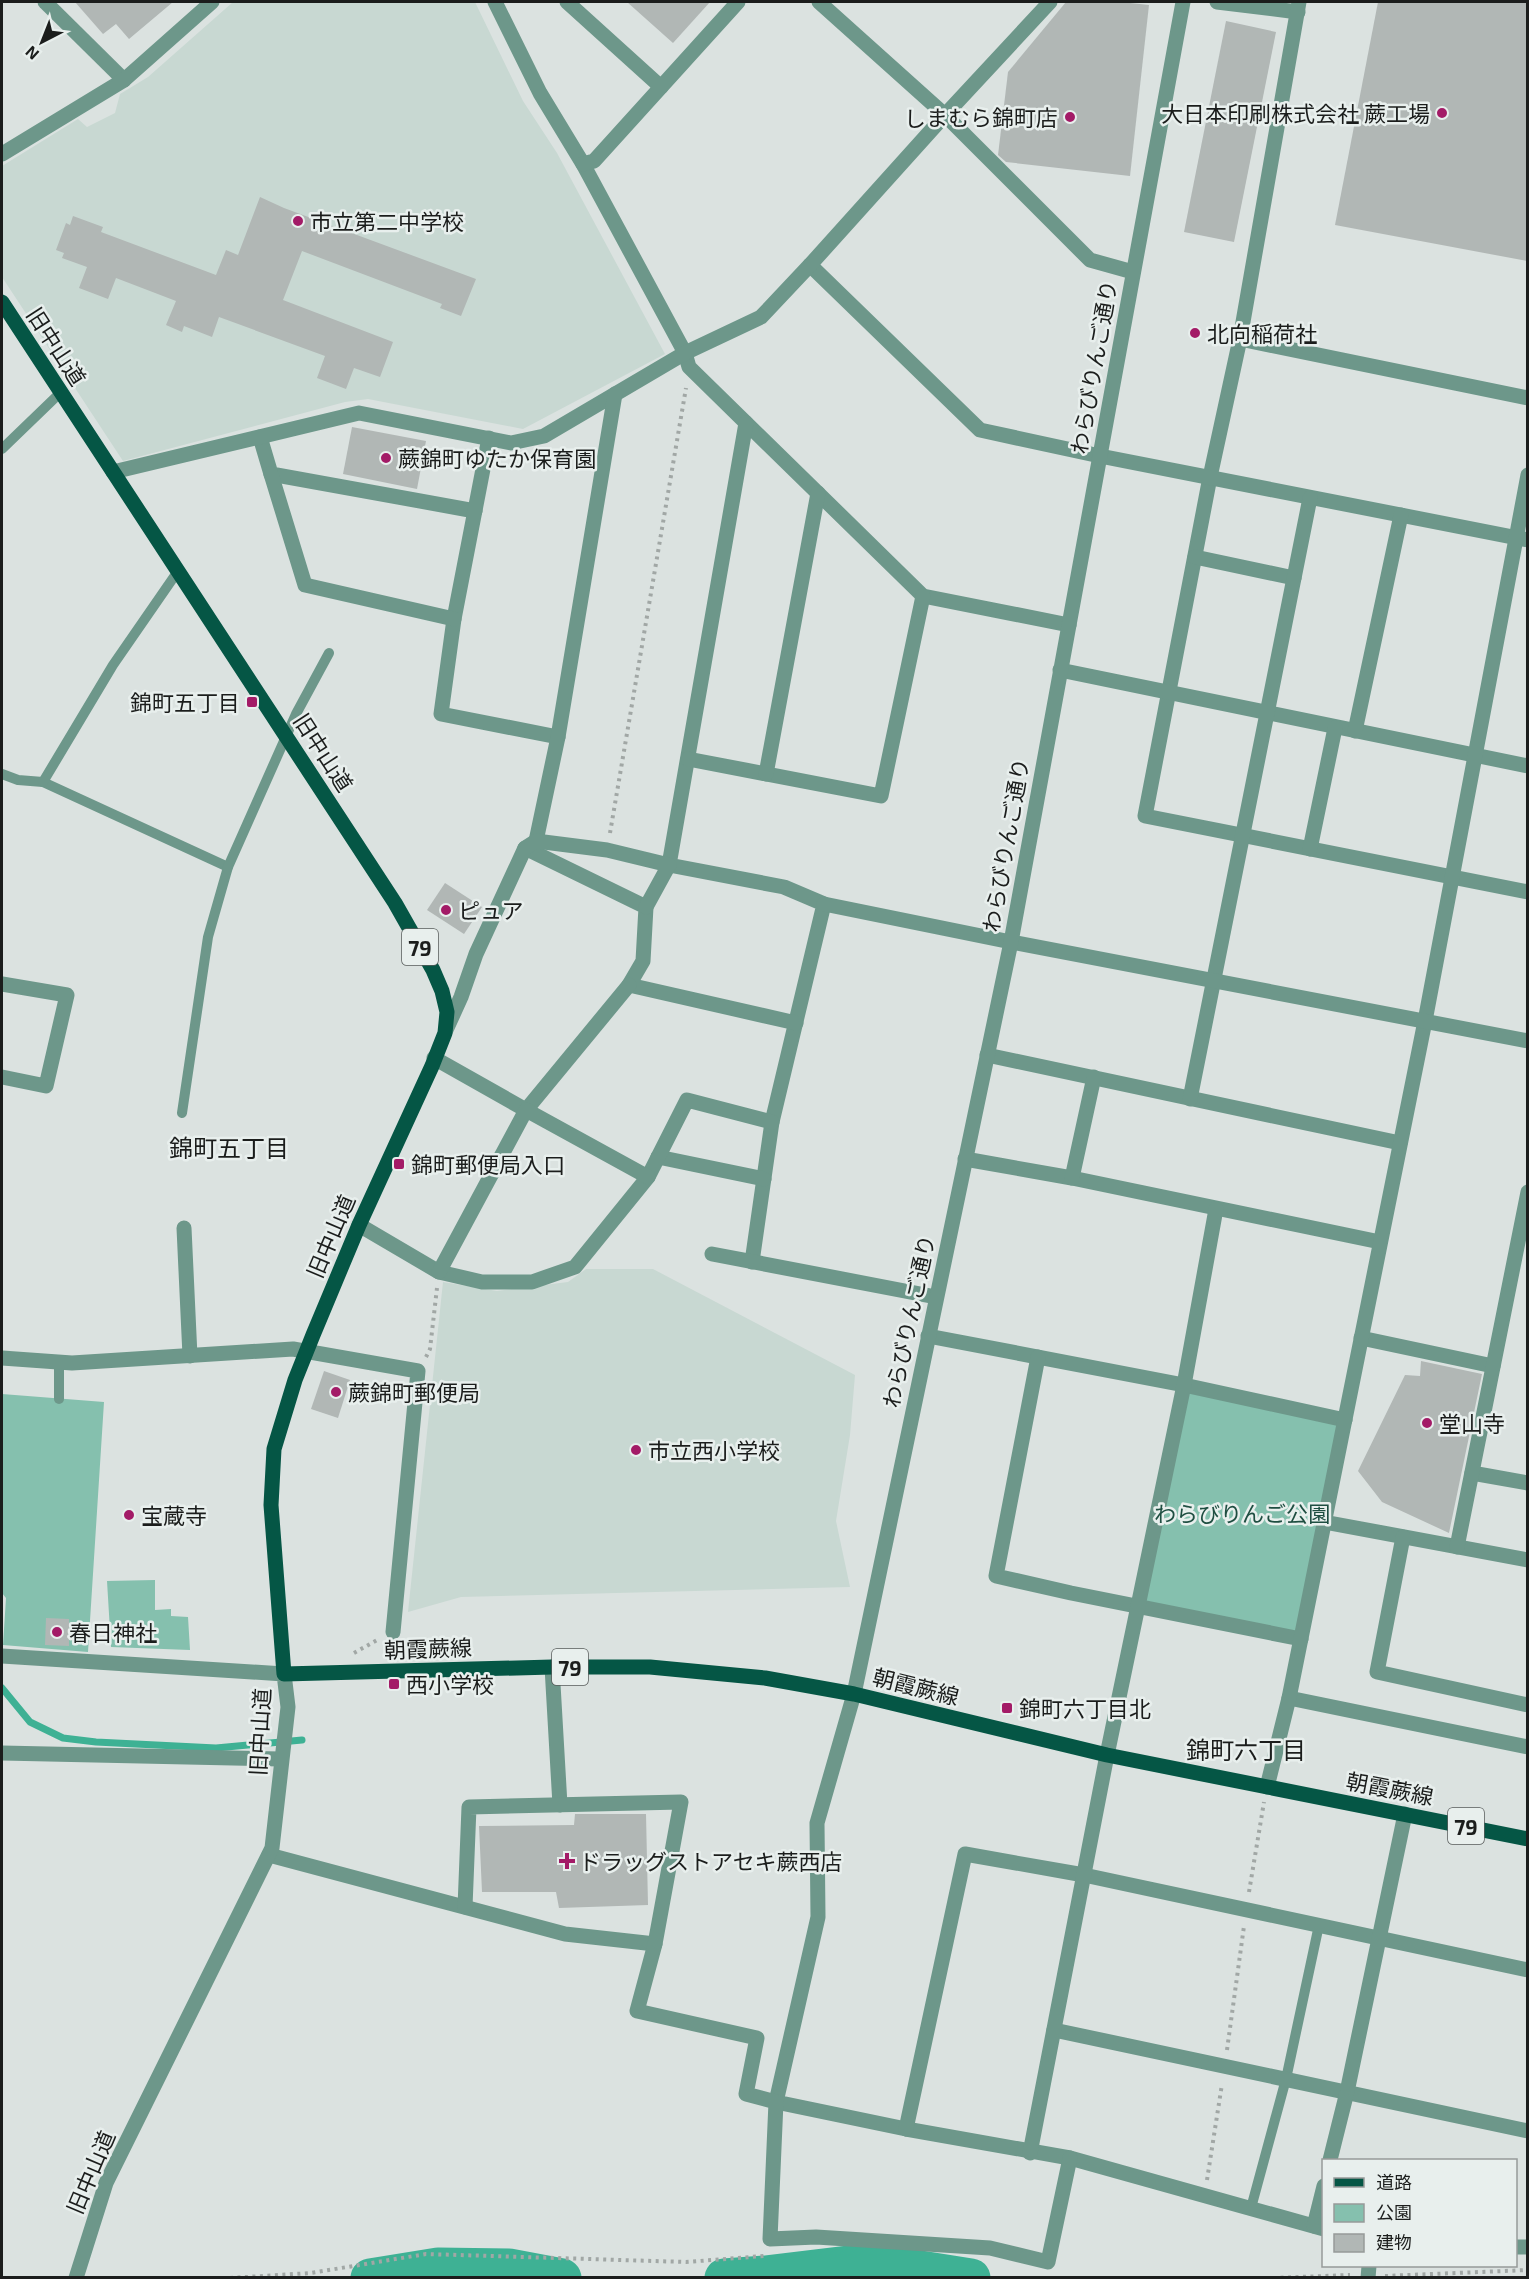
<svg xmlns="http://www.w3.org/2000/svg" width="1529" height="2279" font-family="'Exo 2','Noto Sans JP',sans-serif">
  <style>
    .built { fill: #c8d8d2 }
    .green { fill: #85c0ae }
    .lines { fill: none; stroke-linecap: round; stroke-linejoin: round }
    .stream { stroke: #3eb194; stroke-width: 7 }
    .river { stroke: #3eb194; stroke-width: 39 }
    .building { fill: #b1b7b5 }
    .path { stroke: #a1a7a5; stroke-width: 4; stroke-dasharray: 3 4.5; stroke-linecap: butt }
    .service { stroke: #6d978a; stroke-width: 10 }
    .minor { stroke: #6d978a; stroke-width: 15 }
    .tertiary { stroke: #6d978a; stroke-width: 15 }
    .primary { stroke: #055645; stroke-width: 15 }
    .poi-dot { fill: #a31b67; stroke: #e8efed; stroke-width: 2 }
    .labels { text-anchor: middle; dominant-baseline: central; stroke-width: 5; stroke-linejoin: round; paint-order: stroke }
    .shield { fill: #e8efed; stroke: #585c5b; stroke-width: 1.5 }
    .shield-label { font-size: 21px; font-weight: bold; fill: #1b1d1c }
    .poi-label { font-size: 22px; fill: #1b1d1c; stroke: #e8efed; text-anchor: start }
    .street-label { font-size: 22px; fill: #1b1d1c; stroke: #e8efed }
    .park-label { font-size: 22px; fill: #1e4e41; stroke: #e8efed }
    .neighbourhood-label { font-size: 24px; fill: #1b1d1c; stroke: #e8efed }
  </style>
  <rect width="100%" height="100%" fill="#dbe2e0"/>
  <!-- built -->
  <g class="built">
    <path d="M233 2H475L523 101 557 153 665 354 523 429 368 399 345 402 123 461 2 277V166L78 119 87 127 115 113 120 94 148 77Z"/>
    <path d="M586 1269H653L855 1375 850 1435 836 1521 850 1587 461 1597 408 1612 443 1282 497 1291 568 1282Z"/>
  </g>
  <!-- green -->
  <g class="green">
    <path d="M1184 1385 1345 1420 1301 1639 1138 1607Z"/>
    <path d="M2 1394 104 1402 88 1652 3 1645 6 1598 2 1593Z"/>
    <path d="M155 1580V1610L171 1609V1616L188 1617 190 1650 111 1647 107 1581Z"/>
  </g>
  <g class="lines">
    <!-- stream -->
    <path class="stream" d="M2 1688 30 1722 63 1738 96 1742 216 1748 302 1740"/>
    <!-- river -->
    <g class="river">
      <path d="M370 2278 438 2267 509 2268 562 2278"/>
      <path d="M724 2278 765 2275 848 2265 914 2269 971 2278"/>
    </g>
  </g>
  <!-- building -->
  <g class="building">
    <path d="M75 2H173L129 39 116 24 103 34Z"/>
    <path d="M627 2H710L673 43Z"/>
    <path d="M1066 2H1121L1149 5 1130 176 1006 162 998 155 1008 72Z"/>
    <path d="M1378 2H1527V261L1335 225Z"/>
    <path d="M1226 21 1276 32 1234 242 1184 232Z"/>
    <path d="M260 197 284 208 476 279 461 316 440 308 442 304 302 251 283 300 393 342 380 377 354 368 346 389 317 378 325 356 219 317 212 337 184 326 182 332 166 325 176 301 116 278 108 299 79 288 87 267 62 258 64 253 56 250 66 223 70 225 73 216 103 227 101 232 216 275 226 250 238 255Z"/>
    <path d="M352 427 426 441 417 489 343 474Z"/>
    <path d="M445 883 482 907 464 934 427 910Z"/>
    <path d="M1421 1361 1482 1374 1449 1533 1382 1502 1358 1471 1405 1375 1420 1376Z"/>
    <path d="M324 1371 350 1380 338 1418 311 1409Z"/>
    <path d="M46 1618 69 1619V1646L45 1645Z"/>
    <path d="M575 1814H646L648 1905 559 1908 556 1892H482L479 1826 574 1825Z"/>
  </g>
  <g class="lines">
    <!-- path -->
    <g class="path">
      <path d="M610 833 686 388"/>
      <path d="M426 1357 430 1349 437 1288"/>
      <path d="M354 1653 379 1639"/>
      <path d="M1249 1892 1264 1802"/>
      <path d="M1227 2050 1244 1926"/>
      <path d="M1207 2180 1222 2084"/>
      <path d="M1385 2276 1528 2270"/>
      <path d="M230 2278 311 2273 426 2254 686 2262 764 2256"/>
      <path d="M1273 2278 1350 2275"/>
    </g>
    <!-- service -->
    <g class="service">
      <path d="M2 449 60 393"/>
      <path d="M2 774 18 780 43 782 228 867"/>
      <path d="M43 782 113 665 178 571"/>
      <path d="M182 1113 208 937 228 867 296 714 329 653"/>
      <path d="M59 1363V1399"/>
      <path d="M1251 2208 1286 2079 1319 1925"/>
    </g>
    <!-- minor -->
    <g class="minor">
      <path d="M45 2 124 80"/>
      <path d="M495 2 540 93 583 164 685 353 689 367 923 596 1069 625"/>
      <path d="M567 2 661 87"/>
      <path d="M819 2 945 115 1090 260 1133 272"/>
      <path d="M1217 2 1298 12"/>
      <path d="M1299 2 1240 339 1210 477 1145 816 1528 892"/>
      <path d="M2 154 124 80 212 2"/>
      <path d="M583 164 594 161 738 2"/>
      <path d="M810 265 980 430 1100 456 1528 540"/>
      <path d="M1240 339 1528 398"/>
      <path d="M746 423 669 865 784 887 824 904 772 1122 752 1262"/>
      <path d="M260 437 271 474 475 511"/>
      <path d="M489 438 454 619 441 714 558 737"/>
      <path d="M113 472 359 413 511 443 544 436 685 353 761 317 810 265 945 115 1050 2"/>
      <path d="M271 474 305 585 454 619"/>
      <path d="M1195 557 1294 578"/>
      <path d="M1060 670 1528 766"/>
      <path d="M1355 731 1401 515"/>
      <path d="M688 759 881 796 923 596"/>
      <path d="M766 774 818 493"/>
      <path d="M536 841 558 737 615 394"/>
      <path d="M525 848 646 907 643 961 629 985 796 1023"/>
      <path d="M1310 849 1335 728"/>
      <path d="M2 984 67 995 46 1086 2 1077"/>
      <path d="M446 1030 461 997 476 954 525 848 536 841 607 850 669 865 646 907"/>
      <path d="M987 1055 1400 1143"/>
      <path d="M434 1058 526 1110 629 985"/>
      <path d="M1190 1099 1310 498"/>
      <path d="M658 1157 764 1179"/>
      <path d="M965 1159 1072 1178 1380 1242"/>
      <path d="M1072 1178 1094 1077"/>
      <path d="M359 1225 439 1272 482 1282H532L575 1267 648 1177 687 1100 772 1122"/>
      <path d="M184 1228 190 1356"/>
      <path d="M712 1254 936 1297"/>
      <path d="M439 1272 526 1110 648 1177"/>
      <path d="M928 1336 1184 1385 1345 1420"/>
      <path d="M1361 1338 1493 1366"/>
      <path d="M1038 1357 996 1576 1071 1593 1301 1639"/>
      <path d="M2 1358 72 1363 293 1349 418 1371 393 1632"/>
      <path d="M1472 1473 1528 1483"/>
      <path d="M1324 1522 1528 1560"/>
      <path d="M1403 1537 1377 1672 1528 1705"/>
      <path d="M1457 1547 1528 1192"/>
      <path d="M552 1667 560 1805"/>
      <path d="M854 1694 817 1823 818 1917 776 2102 906 2129 1070 2158 1324 2229"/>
      <path d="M1289 1698 1528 1747"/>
      <path d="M2 1753 281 1759"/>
      <path d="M1267 1787 1289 1698 1425 1021 1528 475"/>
      <path d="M269 1855 565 1934 655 1944"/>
      <path d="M465 1907 469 1807 681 1802 655 1944 637 2011 757 2038 746 2094 776 2102 770 2239 816 2237 990 2248 1048 2262 1070 2158"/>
      <path d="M1054 2030 1528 2131"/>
      <path d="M906 2129 965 1854 1084 1875 1528 1970"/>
      <path d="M1030 2153 1107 1755 1184 1385 1216 1209"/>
      <path d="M1330 2160 1347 2092 1405 1814"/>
      <path d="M1314 2226 1324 2186"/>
      <path d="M1516 2247H1528"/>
      <path d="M1368 2278 1369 2266"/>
    </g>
    <!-- tertiary -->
    <g class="tertiary">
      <path d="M824 904 1011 942 1528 1041"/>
      <path d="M2 1656 284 1674 288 1707 272 1848 106 2183 76 2278"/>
      <path d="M854 1694 1011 942 1183 2"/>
    </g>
    <!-- primary -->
    <path class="primary" d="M2 302 395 903 433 970 442 991 447 1012 445 1033 432 1066 359 1225 313 1335 295 1380 274 1449 271 1505 284 1674 552 1667H650L765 1678 854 1694 1107 1755 1528 1839"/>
  </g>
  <!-- markers -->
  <g class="poi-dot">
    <circle cx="1442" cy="113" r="6"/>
    <circle cx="1070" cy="117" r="6"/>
    <circle cx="298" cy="221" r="6"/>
    <circle cx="1195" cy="333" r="6"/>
    <circle cx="386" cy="458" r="6"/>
    <rect x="246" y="696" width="12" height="12" rx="3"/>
    <circle cx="446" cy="910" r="6"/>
    <rect x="393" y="1158" width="12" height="12" rx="3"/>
    <circle cx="336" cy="1392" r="6"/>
    <circle cx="1427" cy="1423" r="6"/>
    <circle cx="636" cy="1450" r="6"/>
    <circle cx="129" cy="1515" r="6"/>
    <circle cx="57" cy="1632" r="6"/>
    <rect x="388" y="1678" width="12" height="12" rx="3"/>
    <rect x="1001" y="1702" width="12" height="12" rx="3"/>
    <path d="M564 1852h6v6h6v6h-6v6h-6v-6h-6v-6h6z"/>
  </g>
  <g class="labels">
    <!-- shield labels -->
    <g class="shield">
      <rect x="402" y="929" width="36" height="36" rx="4.5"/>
      <rect x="552" y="1649" width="36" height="36" rx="4.5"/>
      <rect x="1448" y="1808" width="36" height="36" rx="4.5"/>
    </g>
    <g class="shield-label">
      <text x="420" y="947">79</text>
      <text x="570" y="1667">79</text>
      <text x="1466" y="1826">79</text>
    </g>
    <!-- poi labels -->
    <g class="poi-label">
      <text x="1430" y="113" text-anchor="end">大日本印刷株式会社 蕨工場</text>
      <text x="1058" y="117" text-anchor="end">しまむら錦町店</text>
      <text x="310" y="221">市立第二中学校</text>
      <text x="1207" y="333">北向稲荷社</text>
      <text x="398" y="458">蕨錦町ゆたか保育園</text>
      <text x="240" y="702" text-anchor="end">錦町五丁目</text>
      <text x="458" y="910">ピュア</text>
      <text x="411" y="1164">錦町郵便局入口</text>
      <text x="348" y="1392">蕨錦町郵便局</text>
      <text x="1439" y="1423">堂山寺</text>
      <text x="648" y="1450">市立西小学校</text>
      <text x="141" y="1515">宝蔵寺</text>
      <text x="69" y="1632">春日神社</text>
      <text x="406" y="1684">西小学校</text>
      <text x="1019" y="1708">錦町六丁目北</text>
      <text x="579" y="1861">ドラッグストアセキ蕨西店</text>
    </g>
    <!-- street labels -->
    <g class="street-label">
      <text transform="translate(57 346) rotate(57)">旧中山道</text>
      <text transform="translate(1093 367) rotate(-80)">わらびりんご通り</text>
      <text transform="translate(324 752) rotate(57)">旧中山道</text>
      <text transform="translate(1005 845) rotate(-80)">わらびりんご通り</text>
      <text transform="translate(330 1236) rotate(-67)">旧中山道</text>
      <text transform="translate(908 1321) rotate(-78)">わらびりんご通り</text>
      <text transform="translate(428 1648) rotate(-2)">朝霞蕨線</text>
      <text transform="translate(916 1686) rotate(14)">朝霞蕨線</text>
      <text transform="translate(259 1732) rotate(-87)">旧中山道</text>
      <text transform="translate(1390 1788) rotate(11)">朝霞蕨線</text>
      <text transform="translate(90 2172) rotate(-67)">旧中山道</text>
    </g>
    <!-- park labels -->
    <g class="park-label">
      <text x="1242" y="1513">わらびりんご公園</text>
    </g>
    <!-- neighbourhood labels -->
    <g class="neighbourhood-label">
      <text x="229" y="1147">錦町五丁目</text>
      <text x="1246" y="1749">錦町六丁目</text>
    </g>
  </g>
  <!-- border -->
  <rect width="1529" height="2279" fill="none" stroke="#1b1d1c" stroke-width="6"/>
  <!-- legend -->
  <rect x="1322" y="2159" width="195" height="108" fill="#e8efed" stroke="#969b99" stroke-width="1.5"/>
  <rect x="1334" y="2178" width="30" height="9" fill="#055645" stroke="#969b99" stroke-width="1.5"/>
  <text x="1376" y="2189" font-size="18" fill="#1b1d1c">道路</text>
  <rect x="1334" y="2204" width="30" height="18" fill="#85c0ae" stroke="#969b99" stroke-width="1.5"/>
  <text x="1376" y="2219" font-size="18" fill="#1b1d1c">公園</text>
  <rect x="1334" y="2234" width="30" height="18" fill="#b1b7b5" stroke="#969b99" stroke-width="1.5"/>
  <text x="1376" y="2249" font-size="18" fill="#1b1d1c">建物</text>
  <!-- north arrow -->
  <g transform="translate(42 42) rotate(222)" stroke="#e8efed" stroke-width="4.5" paint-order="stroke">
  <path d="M0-4.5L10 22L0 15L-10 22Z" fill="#1b1d1c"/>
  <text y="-9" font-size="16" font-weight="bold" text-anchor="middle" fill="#1b1d1c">N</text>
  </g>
</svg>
